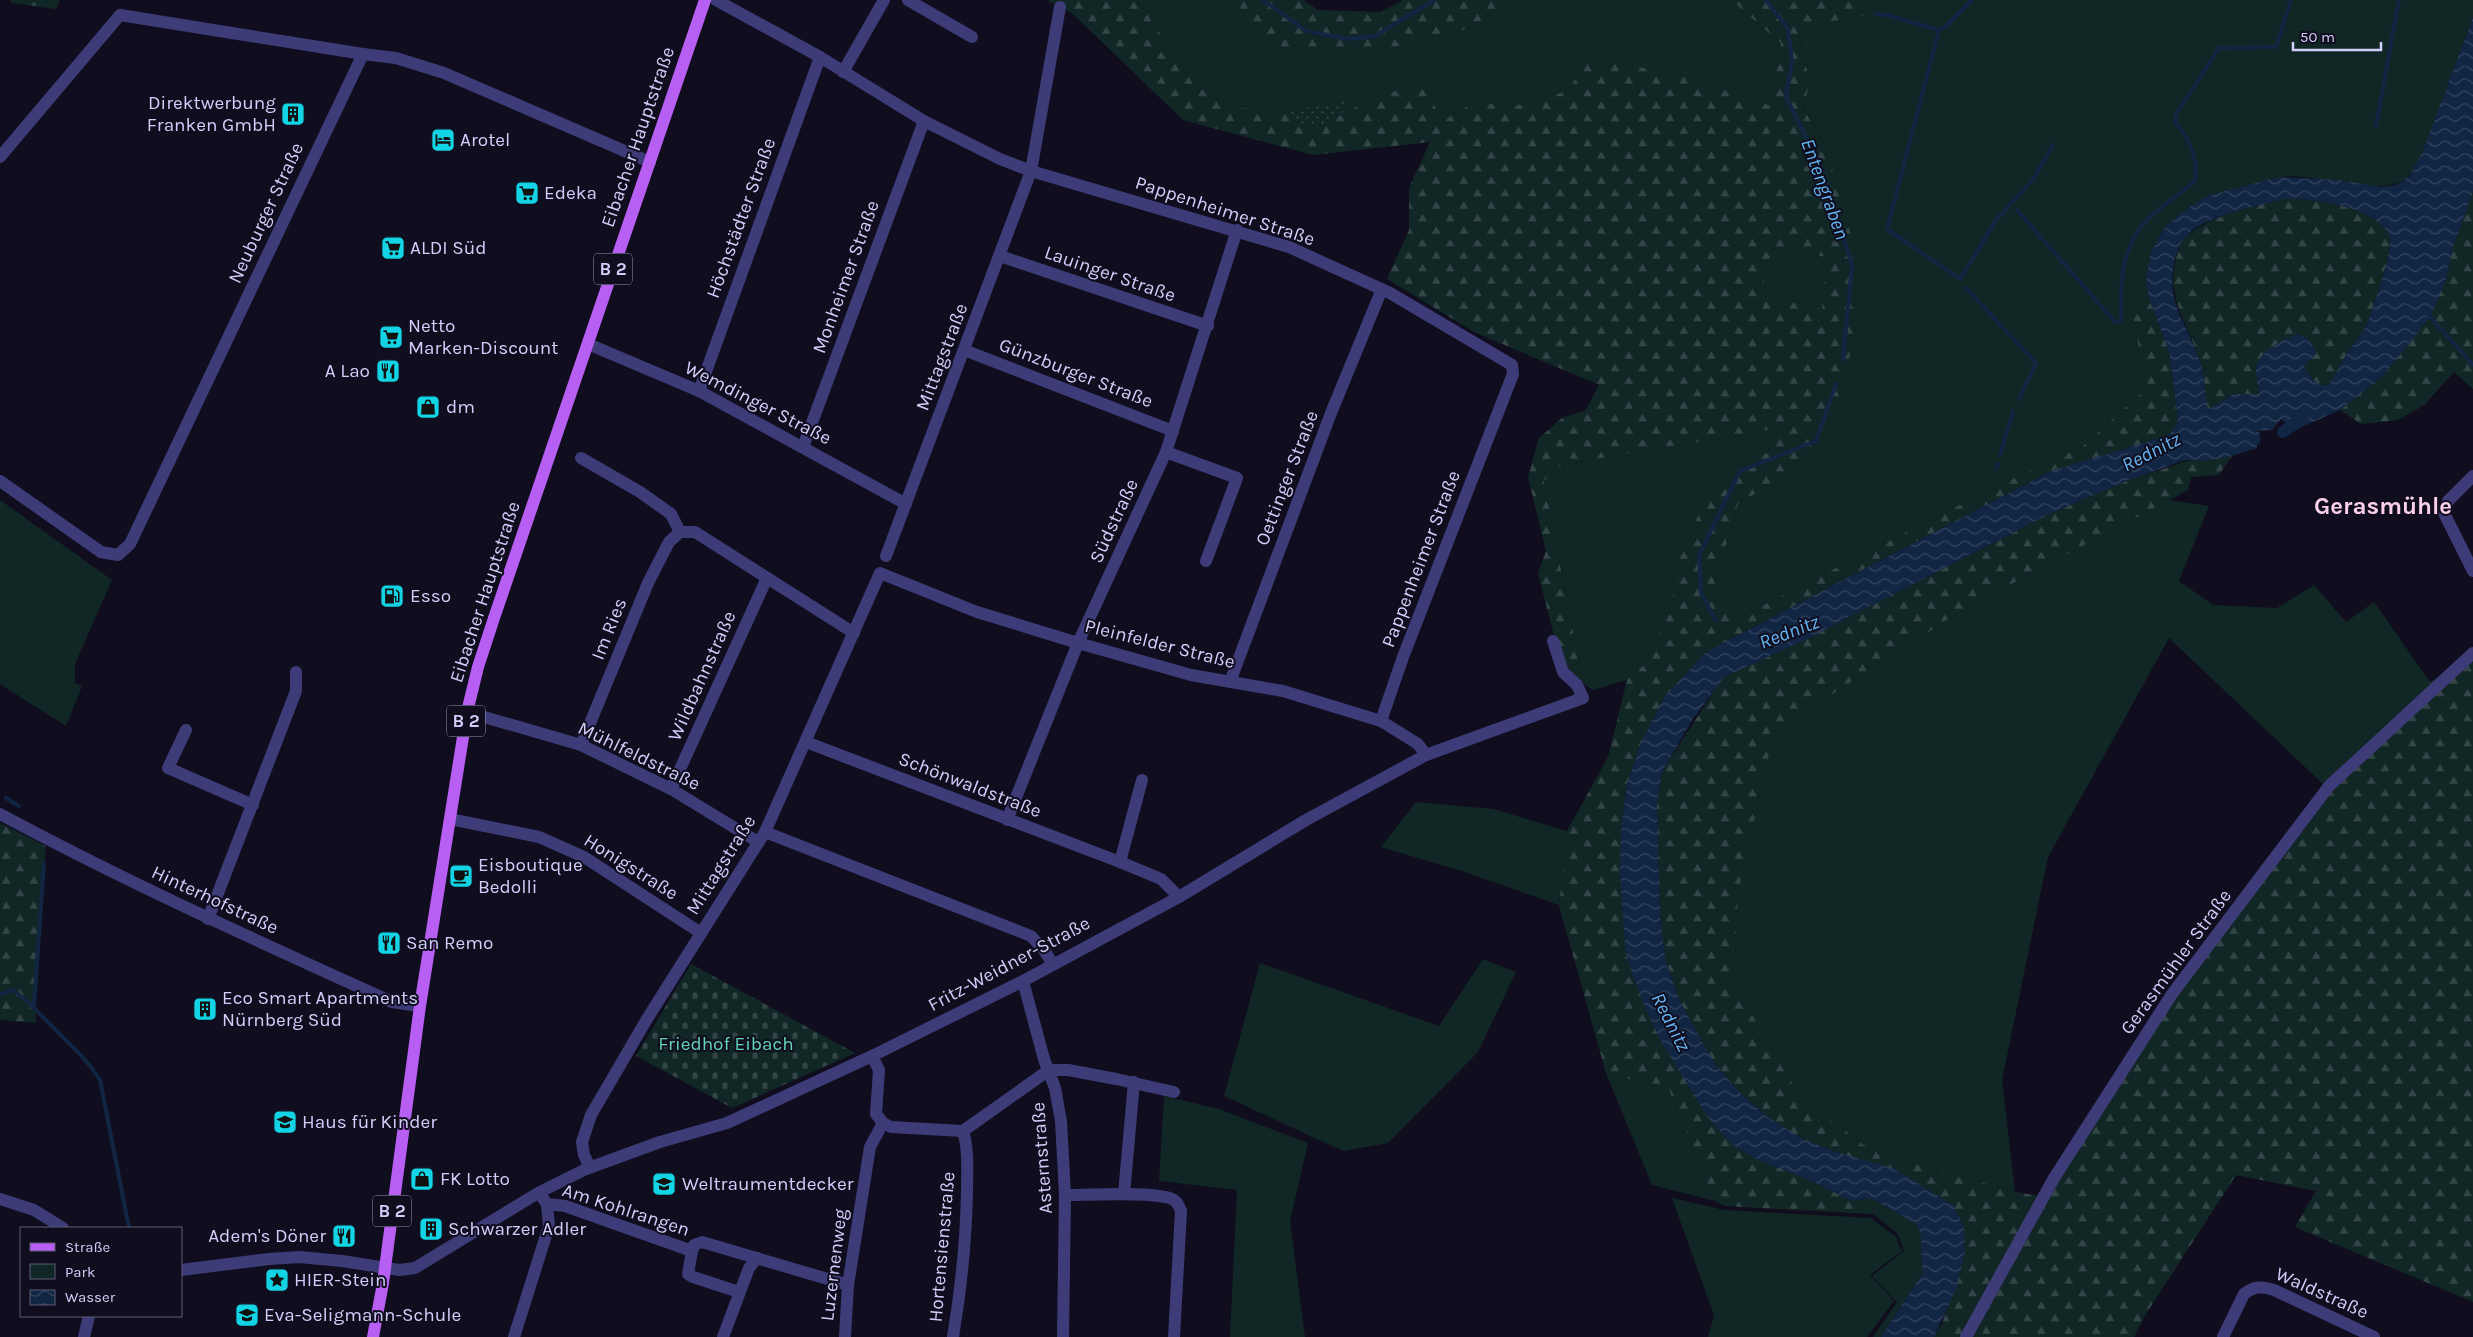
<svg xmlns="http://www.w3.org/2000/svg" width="2473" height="1337" font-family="Karla,sans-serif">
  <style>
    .green { fill: #112726 }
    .forest { fill: url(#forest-firs); fill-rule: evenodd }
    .cemetery { fill: url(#cemetery-stones) }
    .park { fill: url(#park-dots) }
    .water { fill: url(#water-waves); fill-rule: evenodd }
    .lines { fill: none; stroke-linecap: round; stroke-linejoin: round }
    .stream { stroke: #112643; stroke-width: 4 }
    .canal { stroke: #112643; stroke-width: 12 }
    .minor { stroke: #3d3c79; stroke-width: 12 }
    .major { stroke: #b75ef3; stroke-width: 12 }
    .labels { text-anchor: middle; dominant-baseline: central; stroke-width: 4; stroke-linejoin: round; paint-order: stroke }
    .shield { fill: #100e1e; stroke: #9894b9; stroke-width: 1 }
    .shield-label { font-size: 18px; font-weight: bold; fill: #d2cefb }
    .poi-label { font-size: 19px; fill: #d2cefb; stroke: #100e1e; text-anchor: start }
    .street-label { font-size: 19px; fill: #d2cefb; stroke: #100e1e }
    .park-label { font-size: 19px; fill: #61d5b5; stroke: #100e1e }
    .water-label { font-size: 20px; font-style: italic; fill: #64b5f3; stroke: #100e1e }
    .district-label { font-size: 24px; font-weight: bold; fill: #fbd0ed; stroke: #100e1e }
  </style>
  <defs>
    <pattern id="forest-firs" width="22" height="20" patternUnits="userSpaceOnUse" patternTransform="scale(1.25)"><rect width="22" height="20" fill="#112726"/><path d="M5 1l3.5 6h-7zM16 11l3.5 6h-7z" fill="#334546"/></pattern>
    <pattern id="cemetery-stones" width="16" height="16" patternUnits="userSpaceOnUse" patternTransform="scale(1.25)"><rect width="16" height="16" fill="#112726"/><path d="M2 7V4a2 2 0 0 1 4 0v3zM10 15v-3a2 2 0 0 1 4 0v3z" fill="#334546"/></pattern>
    <pattern id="park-dots" width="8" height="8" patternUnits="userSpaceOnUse" patternTransform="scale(1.25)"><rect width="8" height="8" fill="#112726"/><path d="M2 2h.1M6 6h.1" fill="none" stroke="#334546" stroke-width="1.8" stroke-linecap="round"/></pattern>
    <pattern id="water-waves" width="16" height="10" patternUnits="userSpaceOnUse" patternTransform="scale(1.25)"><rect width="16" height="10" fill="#112643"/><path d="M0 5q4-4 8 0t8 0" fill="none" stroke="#33445f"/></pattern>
  </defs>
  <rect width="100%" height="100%" fill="#100e1e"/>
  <!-- green -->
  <g class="green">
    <path d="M1138 0H1236L1251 27 1286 50 1372 53 1470 28 1510 0H1731L1781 43 1771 107 1672 72 1567 91 1511 107 1477 101 1442 121 1380 93 1320 127 1286 111 1238 108 1194 85Z"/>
    <path d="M1865 0H2473V17C2463 43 2422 168 2407 178 2377 199 2316 172 2280 177 2273 178 2170 223 2165 227 2163 229 2161 234 2159 237 2148 258 2145 275 2149 299L2132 307 2145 390 2083 446 1997 486 1738 618 1714 586 1738 504 1800 467 1836 408 1826 147 1803 107 1810 83 1797 26 1867 15Z"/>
    <path d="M1773 248 1827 257 1822 309 1759 295Z"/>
    <path d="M1779 428 1768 453 1739 461 1674 572 1672 606 1644 665 1627 680 1593 690 1583 684 1544 481 1561 465Z"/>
    <path d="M0 500 112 580 75 664V683L82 686 66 726 0 684Z"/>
    <path d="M2169 500 2209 506 2179 581 2213 605 2277 608 2314 585 2346 622 2374 602 2430 682 2323 784 2169 638 2048 857 2002 1080 2015 1192 1899 1158 1864 1145 1800 1096 1734 984 1738 894 1774 732 1961 611Z"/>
    <path d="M1416 802 1493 809 1567 831 1559 905 1465 872 1381 847Z"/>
    <path d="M1483 959 1516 972 1478 1052 1388 1143 1343 1151 1224 1096 1260 963 1439 1026Z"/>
    <path d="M1606 1073 1669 1090 1715 1201 1652 1185Z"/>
    <path d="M1164 1096 1219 1109 1308 1143 1290 1221 1305 1337H1230L1237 1190 1159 1181Z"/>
    <path d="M1871 1197 1916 1224 1921 1236 1922 1274 1881 1337H1873L1897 1302 1872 1276 1904 1251 1898 1234 1873 1214Z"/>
    <path d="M1672 1198 1724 1210 1871 1218 1896 1237 1902 1251 1870 1275 1894 1301 1867 1337H1708L1714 1315Z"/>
  </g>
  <!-- forest -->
  <g class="forest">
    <path d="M9 0H60L56 9 12 3Z"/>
    <path d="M1047 0H1138L1194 85 1238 108 1286 111 1296 122 1320 127 1380 93 1426 88 1442 121 1477 101 1511 107 1567 91 1589 60 1672 72 1771 106 1781 43 1731 0H1865L1868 15 1797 27 1810 83 1803 108 1826 147 1859 263 1857 329 1836 408 1800 467 1738 504 1714 586 1738 618 1997 486 2083 446 2145 390 2132 306 2149 299 2169 351 2178 421 2169 435 2051 471 1706 652 1641 743 1627 784 1621 831 1625 946 1642 1000 1808 1179 1852 1201 1871 1197 1873 1214 1724 1206 1715 1201 1669 1090 1606 1073 1559 905 1567 831 1608 757 1627 680 1644 665 1672 606 1674 572 1703 504 1739 460 1768 453 1779 428 1561 465 1544 481 1583 684 1560 659 1538 573 1546 551 1528 477 1539 438 1562 418 1586 410 1599 385 1474 332 1387 279 1409 230V188L1430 142 1313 155 1183 120 1072 13ZM1773 248 1826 257 1822 309 1760 295Z"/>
    <path d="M1236 0H1303L1318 10 1380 12 1403 0H1510L1470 28 1372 53 1286 50 1251 27Z"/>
    <path d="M2473 192V389L2454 372 2424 405 2398 420 2361 424 2340 410 2383 376 2445 283 2454 244Z"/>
    <path d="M2284 199C2313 198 2377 206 2390 237 2394 246 2371 316 2365 328 2361 335 2355 342 2350 349 2342 361 2336 374 2328 385 2314 385 2310 377 2304 366L2256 373 2260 394H2233L2207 411C2205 396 2205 379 2201 365 2190 325 2164 299 2177 255 2179 247 2183 238 2190 233 2217 214 2252 207 2284 199Z"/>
    <path d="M2232 456 2219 475 2191 477 2188 490 1961 611 1774 732 1738 894 1734 984 1800 1096 1864 1145 1899 1158 2015 1192 2048 1197 2178 992 2323 784 2430 682 2473 654V1302L2295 1227 2316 1191 2236 1175 2144 1317 2134 1337H1934L1942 1324 1965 1253 1839 1153 1803 1139 1769 1118 1741 1094 1715 1064 1681 1004 1666 963 1660 915 1657 805 1662 772 1723 677 1809 638 2051 513 2124 482 2187 461Z"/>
    <path d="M0 823 46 846 34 977 36 1023 0 1020Z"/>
  </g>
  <!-- cemetery -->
  <path class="cemetery" d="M691 964 855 1053 732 1108 636 1056Z"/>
  <!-- park -->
  <path class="park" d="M1345 101 1346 110 1320 127 1296 122 1286 111Z"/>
  <!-- water -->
  <path class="water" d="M2473 17V192L2454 244 2445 283 2430 317 2383 376 2340 410 2295 430 2281 419 2272 430 2256 431 2260 433V443L2257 444V448L2232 456 2205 461 2185 460 2124 482 2051 513 1809 638 1724 677 1693 719 1662 772 1657 805 1660 915 1666 963 1681 1004 1715 1064 1741 1094 1769 1118 1803 1139 1839 1153 1893 1168 1953 1205 1964 1228 1965 1253 1956 1289 1934 1337H1881L1922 1274 1921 1236 1916 1224 1871 1198 1852 1201 1808 1179 1760 1161 1733 1145 1709 1119 1660 1040 1642 1000 1628 961 1625 946 1620 873 1621 831 1627 784 1641 743 1665 696 1706 652 2051 471 2169 435 2178 421 2169 351 2149 299 2146 279 2151 252 2165 227 2185 210 2207 196 2279 177 2338 180 2381 187 2396 185 2409 177 2423 151ZM2284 199C2313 198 2377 206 2390 237 2394 246 2371 316 2365 328 2361 335 2355 342 2350 349 2342 361 2336 374 2328 385 2314 385 2310 377 2304 366L2317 353 2308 339 2297 334C2280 342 2255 351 2256 374 2256 380 2259 387 2260 394H2233L2208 410C2205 396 2205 379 2201 365 2195 342 2179 320 2174 297 2170 277 2173 251 2187 235 2203 217 2260 205 2284 199Z"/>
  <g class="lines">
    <!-- stream -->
    <g class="stream">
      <path d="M1263 0 1306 31 1350 39 1375 36 1434 0"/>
      <path d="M1766 0 1788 29 1792 62 1786 97 1821 167 1836 210 1852 266 1843 360"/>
      <path d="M1972 0 1945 27 1939 30 1887 229 1960 279 1997 219 2034 178 2053 145"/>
      <path d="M1875 14 1886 15 1939 30"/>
      <path d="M2376 127 2399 0"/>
      <path d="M2017 210 2115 322H2121C2120 281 2120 244 2153 214 2166 202 2183 194 2195 180 2198 157 2190 139 2175 122L2176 114 2219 48 2276 47 2291 0"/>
      <path d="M1966 288 2036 363 2019 399"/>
      <path d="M2430 317 2473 365"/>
      <path d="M2000 455 2013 411"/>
      <path d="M1997 468 1998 464"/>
      <path d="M1716 621 1701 593 1699 555 1740 471 1816 441 1836 384"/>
      <path d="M6 798 19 806"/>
      <path d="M0 994 13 990C31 1003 40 1015 56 1030 71 1046 89 1061 100 1080L129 1228"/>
      <path d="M34 1006 44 863"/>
    </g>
    <!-- canal -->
    <path class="canal" d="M2283 432 2303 418"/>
    <!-- minor -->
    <g class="minor">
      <path d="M716 0 820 57 924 121 1000 159 1031 171 1289 247 1390 293 1512 365 1513 374 1403 657 1381 721"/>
      <path d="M908 0 972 37"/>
      <path d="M843 72 884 0"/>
      <path d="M0 157 120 15 363 54"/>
      <path d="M1000 256 1208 326"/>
      <path d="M588 344 699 391 906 504"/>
      <path d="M964 350 1173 431"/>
      <path d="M699 391 820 57"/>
      <path d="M803 447 924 121"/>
      <path d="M1166 452 1237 478 1206 561"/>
      <path d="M581 458 640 492 671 514 680 532"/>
      <path d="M2473 476 2448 501 2444 513 2473 571"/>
      <path d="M0 481 101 552 118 555 130 544 363 54 396 58 444 73 650 162"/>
      <path d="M886 556 1031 171 1060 7"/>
      <path d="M1230 682 1331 413 1382 289"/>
      <path d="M467 712 581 745 671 789 758 842"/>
      <path d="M186 730 168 768 253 805"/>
      <path d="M806 742 1120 862 1161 879 1179 897"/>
      <path d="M581 745 648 583 669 542 680 532H695L854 633"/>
      <path d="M671 789 767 578"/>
      <path d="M0 814C128 883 260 942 392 1002L420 1006"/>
      <path d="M450 819 539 837 584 857 701 933"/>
      <path d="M1007 820 1078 643 1166 452 1237 230"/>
      <path d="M765 832 1031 936 1044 950 1052 963"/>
      <path d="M1120 862 1142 780"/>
      <path d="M208 919 296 691V672"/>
      <path d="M1023 981 1044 1059 1055 1088 1061 1121 1065 1195 1063 1337"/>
      <path d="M872 1056 879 1070 876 1114 883 1123 891 1127 963 1131 1049 1070H1068L1116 1079 1174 1092"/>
      <path d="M590 1167 584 1155 582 1142 591 1115 647 1019 765 832 880 573 977 612 1078 643 1191 675 1283 691 1381 721 1418 744 1426 755"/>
      <path d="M1124 1194 1134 1082"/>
      <path d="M1065 1195C1086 1195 1156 1191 1172 1199 1177 1201 1179 1206 1181 1211L1174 1337"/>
      <path d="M0 1199 34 1210 63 1228"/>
      <path d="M547 1204 565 1206 692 1251 694 1245 702 1242 848 1285"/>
      <path d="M692 1251 688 1274 693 1277 739 1292"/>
      <path d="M181 1270 269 1259 299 1257 342 1261 399 1270 415 1268 538 1193 586 1169 660 1142 727 1123 872 1056 1023 981 1179 897 1306 820 1426 755 1583 698 1577 685 1563 672 1553 641"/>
      <path d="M84 1337 89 1316"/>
      <path d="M514 1337 549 1226 547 1204 542 1197"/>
      <path d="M723 1337 749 1268 757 1258"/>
      <path d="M845 1337 848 1285 870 1147 883 1123"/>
      <path d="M953 1337C961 1289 966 1241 967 1192 967 1171 969 1151 963 1131"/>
      <path d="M1966 1337 2054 1178 2172 994 2329 786 2473 653"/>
      <path d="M2223 1337 2244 1294C2254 1286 2262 1286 2274 1290L2374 1337"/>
    </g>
    <!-- major -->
    <path class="major" d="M373 1337 383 1283 420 1006 467 712 478 667 494 618 705 0"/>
  </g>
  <!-- icons -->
  <defs>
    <g id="building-square" transform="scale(1.25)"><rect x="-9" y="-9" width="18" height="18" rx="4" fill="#12d4e4" stroke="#100e1e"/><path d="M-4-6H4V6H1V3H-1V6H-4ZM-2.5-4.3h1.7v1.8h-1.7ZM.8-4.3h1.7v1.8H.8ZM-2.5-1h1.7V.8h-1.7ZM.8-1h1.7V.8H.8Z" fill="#111"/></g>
    <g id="hotel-square" transform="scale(1.25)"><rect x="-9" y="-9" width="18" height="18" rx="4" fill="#12d4e4" stroke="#100e1e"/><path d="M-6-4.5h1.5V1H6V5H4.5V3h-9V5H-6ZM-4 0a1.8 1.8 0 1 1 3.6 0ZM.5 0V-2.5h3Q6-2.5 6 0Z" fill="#111"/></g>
    <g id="supermarket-square" transform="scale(1.25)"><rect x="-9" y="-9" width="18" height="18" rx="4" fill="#12d4e4" stroke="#100e1e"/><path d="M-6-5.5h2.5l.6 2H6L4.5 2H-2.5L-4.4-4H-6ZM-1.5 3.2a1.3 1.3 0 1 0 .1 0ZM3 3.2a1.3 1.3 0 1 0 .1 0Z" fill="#111"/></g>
    <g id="restaurant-square" transform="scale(1.25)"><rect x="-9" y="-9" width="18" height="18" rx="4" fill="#12d4e4" stroke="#100e1e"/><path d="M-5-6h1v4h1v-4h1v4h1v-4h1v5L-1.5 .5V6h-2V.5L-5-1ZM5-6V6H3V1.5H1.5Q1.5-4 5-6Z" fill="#111"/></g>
    <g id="shop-square" transform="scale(1.25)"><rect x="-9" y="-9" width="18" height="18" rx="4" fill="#12d4e4" stroke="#100e1e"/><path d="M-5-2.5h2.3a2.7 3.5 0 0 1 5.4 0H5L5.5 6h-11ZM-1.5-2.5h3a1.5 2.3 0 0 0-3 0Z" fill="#111"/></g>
    <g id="fuel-square" transform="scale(1.25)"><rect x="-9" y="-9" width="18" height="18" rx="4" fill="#12d4e4" stroke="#100e1e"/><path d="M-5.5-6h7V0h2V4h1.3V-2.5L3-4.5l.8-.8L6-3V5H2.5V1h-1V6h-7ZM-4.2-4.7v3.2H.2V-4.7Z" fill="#111"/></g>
    <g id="cafe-square" transform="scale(1.25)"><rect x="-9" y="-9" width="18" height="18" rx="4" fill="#12d4e4" stroke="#100e1e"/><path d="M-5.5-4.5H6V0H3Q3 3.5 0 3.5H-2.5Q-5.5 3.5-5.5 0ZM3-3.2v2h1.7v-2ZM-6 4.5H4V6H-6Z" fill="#111"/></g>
    <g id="school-square" transform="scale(1.25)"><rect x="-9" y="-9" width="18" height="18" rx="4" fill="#12d4e4" stroke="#100e1e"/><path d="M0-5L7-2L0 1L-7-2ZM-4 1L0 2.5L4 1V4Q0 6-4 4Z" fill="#111"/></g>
    <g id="sight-square" transform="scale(1.25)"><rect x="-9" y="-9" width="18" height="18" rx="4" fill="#12d4e4" stroke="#100e1e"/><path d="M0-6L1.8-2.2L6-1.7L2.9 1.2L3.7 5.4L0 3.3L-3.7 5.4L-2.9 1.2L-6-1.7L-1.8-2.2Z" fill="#111"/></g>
  </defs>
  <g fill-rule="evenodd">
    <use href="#building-square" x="293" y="114"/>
    <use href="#hotel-square" x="443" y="140"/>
    <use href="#supermarket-square" x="527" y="193"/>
    <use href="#supermarket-square" x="393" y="248"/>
    <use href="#supermarket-square" x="391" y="337"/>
    <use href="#restaurant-square" x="388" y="371"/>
    <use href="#shop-square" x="428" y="407"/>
    <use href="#fuel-square" x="392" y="596"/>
    <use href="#cafe-square" x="461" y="876"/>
    <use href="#restaurant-square" x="389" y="943"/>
    <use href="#building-square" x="205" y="1009"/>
    <use href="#school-square" x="285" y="1122"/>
    <use href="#shop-square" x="422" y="1179"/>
    <use href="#school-square" x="664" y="1184"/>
    <use href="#building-square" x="431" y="1229"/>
    <use href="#restaurant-square" x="344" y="1236"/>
    <use href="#sight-square" x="277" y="1280"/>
    <use href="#school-square" x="247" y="1315"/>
  </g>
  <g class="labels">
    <!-- shield labels -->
    <g class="shield">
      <rect x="594" y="253.5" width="38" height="31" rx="4"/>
      <rect x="447" y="705.5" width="38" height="31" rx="4"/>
      <rect x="373" y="1195.5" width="38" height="31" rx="4"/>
    </g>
    <g class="shield-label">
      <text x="613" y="269">B 2</text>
      <text x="466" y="721">B 2</text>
      <text x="392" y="1211">B 2</text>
    </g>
    <!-- poi labels -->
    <g class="poi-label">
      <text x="276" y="103" text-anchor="end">Direktwerbung<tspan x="276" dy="22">Franken GmbH</tspan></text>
      <text x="460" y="140">Arotel</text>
      <text x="544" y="193">Edeka</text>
      <text x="410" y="248">ALDI Süd</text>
      <text x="408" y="326">Netto<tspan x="408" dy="22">Marken-Discount</tspan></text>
      <text x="370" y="371" text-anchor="end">A Lao</text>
      <text x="446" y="407">dm</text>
      <text x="410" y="596">Esso</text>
      <text x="478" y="865">Eisboutique<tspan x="478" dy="22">Bedolli</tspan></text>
      <text x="406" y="943">San Remo</text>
      <text x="222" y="998">Eco Smart Apartments<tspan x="222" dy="22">Nürnberg Süd</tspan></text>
      <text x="302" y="1122">Haus für Kinder</text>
      <text x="440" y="1179">FK Lotto</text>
      <text x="682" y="1184">Weltraumentdecker</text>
      <text x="448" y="1229">Schwarzer Adler</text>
      <text x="326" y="1236" text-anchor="end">Adem's Döner</text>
      <text x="294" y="1280">HIER-Stein</text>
      <text x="264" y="1315">Eva-Seligmann-Schule</text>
    </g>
    <!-- street labels -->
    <g class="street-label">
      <text transform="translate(638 137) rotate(-71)">Eibacher Hauptstraße</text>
      <text transform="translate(1225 211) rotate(18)">Pappenheimer Straße</text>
      <text transform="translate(266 213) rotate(-65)">Neuburger Straße</text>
      <text transform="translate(741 218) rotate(-70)">Höchstädter Straße</text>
      <text transform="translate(1110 274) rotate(19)">Lauinger Straße</text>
      <text transform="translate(846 277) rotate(-70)">Monheimer Straße</text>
      <text transform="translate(942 357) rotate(-69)">Mittagstraße</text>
      <text transform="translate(1076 373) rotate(21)">Günzburger Straße</text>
      <text transform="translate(758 403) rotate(27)">Wemdinger Straße</text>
      <text transform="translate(1287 478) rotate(-69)">Oettinger Straße</text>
      <text transform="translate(1114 521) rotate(-65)">Südstraße</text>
      <text transform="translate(1421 559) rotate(-69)">Pappenheimer Straße</text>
      <text transform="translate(485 592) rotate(-72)">Eibacher Hauptstraße</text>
      <text transform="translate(609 629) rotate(-68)">Im Ries</text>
      <text transform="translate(1160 644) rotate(14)">Pleinfelder Straße</text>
      <text transform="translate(702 676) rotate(-66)">Wildbahnstraße</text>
      <text transform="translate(639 756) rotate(26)">Mühlfeldstraße</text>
      <text transform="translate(970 785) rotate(21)">Schönwaldstraße</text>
      <text transform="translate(721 865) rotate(-58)">Mittagstraße</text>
      <text transform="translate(631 867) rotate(32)">Honigstraße</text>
      <text transform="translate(215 900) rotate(25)">Hinterhofstraße</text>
      <text transform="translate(2176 962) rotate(-54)">Gerasmühler Straße</text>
      <text transform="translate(1009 964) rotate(-28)">Fritz-Weidner-Straße</text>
      <text transform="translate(1042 1158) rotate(-94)">Asternstraße</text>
      <text transform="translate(626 1210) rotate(18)">Am Kohlrangen</text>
      <text transform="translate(942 1247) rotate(-85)">Hortensienstraße</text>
      <text transform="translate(834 1265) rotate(-83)">Luzernenweg</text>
      <text transform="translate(2322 1293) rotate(24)">Waldstraße</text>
    </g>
    <!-- park labels -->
    <g class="park-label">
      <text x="726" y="1044">Friedhof Eibach</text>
    </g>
    <!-- water labels -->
    <g class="water-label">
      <text transform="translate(1825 189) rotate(70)">Entengraben</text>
      <text transform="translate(2151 452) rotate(-27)">Rednitz</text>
      <text transform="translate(1789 632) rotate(-21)">Rednitz</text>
      <text transform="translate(1671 1022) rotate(63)">Rednitz</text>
    </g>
    <!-- district labels -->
    <g class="district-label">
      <text x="2383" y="506">Gerasmühle</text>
    </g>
  </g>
  <!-- legend -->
  <rect x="20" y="1227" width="162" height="90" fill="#100e1e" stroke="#5e5b76"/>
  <rect x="30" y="1243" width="25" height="8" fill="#b75ef3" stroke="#5e5b76"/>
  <text x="65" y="1252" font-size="15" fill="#d2cefb">Straße</text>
  <rect x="30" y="1264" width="25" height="15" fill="#112726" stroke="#5e5b76"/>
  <text x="65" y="1277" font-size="15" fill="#d2cefb">Park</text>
  <rect x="30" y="1290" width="25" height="15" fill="url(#water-waves)" stroke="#5e5b76"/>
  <text x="65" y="1302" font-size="15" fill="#d2cefb">Wasser</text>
  <!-- scale -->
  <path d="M2293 42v8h88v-8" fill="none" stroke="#d2cefb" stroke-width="2.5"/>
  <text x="2300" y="42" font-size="15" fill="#d2cefb" stroke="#100e1e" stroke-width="4" paint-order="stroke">50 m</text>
</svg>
